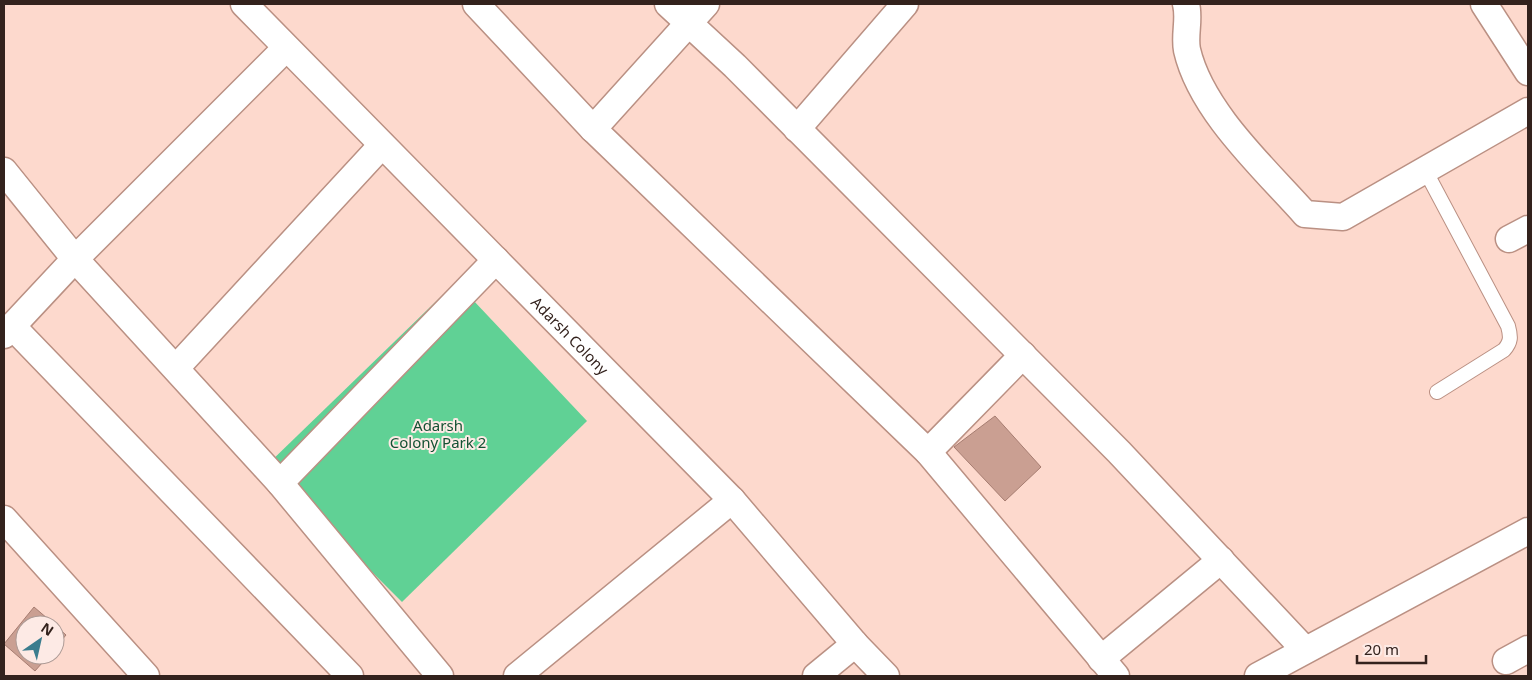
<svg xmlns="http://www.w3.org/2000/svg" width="1532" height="680" font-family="'Noto Sans',sans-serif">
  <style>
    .green { fill: #60d195 }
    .building { fill: #ca9f92; stroke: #a67d71 }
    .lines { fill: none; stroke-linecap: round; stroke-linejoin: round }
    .lane-casing { stroke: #ba9083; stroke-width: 16 }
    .street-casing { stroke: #ba9083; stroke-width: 29 }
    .lane { stroke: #fff; stroke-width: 14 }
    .street { stroke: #fff; stroke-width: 26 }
    .labels { text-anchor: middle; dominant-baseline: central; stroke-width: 4; stroke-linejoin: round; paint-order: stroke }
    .street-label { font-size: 15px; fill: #33221d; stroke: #fdeae5 }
    .park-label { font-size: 15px; fill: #135133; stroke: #fdeae5 }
  </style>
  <rect width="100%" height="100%" fill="#fdd9cd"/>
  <!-- green -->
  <path class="green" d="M456 282 587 421 402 602 266 466Z"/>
  <!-- building -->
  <g class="building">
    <path d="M995 416 1041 467 1005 501 954 447Z"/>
    <path d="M34 607 55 625H25V655H49L35 671 4 644Z"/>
    <path d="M55 625 66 635 55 648Z"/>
  </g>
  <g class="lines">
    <!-- lane casing -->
    <g class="lane-casing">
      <path id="lane" d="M1425 170 1508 326C1511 337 1511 342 1504 350L1437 392"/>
    </g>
    <!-- street casing -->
    <g class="street-casing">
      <g id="street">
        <path id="s1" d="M244 4 732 500 855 644 886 676"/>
        <path d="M476 4 593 129 928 452 1023 355"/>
        <path d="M668 4 735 66 1119 452 1305 650"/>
        <path d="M1186 4C1190 19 1184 35 1187 50 1201 111 1264 168 1305 214L1343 217 1528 111"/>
        <path d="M1484 4 1528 72"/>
        <path d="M593 129 706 4"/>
        <path d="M797 129 905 4"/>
        <path d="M4 171 75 259 280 483 440 676"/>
        <path d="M1509 239 1528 229"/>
        <path d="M12 326 350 676"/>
        <path d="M4 335 75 259 286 48"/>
        <path d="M176 368 382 145"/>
        <path d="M928 452 1116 676"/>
        <path d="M280 483 496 260"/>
        <path d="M4 519 146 676"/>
        <path d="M1101 659 1221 560"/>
        <path d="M1506 661 1528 649"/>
        <path d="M517 676 732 500"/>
        <path d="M816 676 855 644"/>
        <path d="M1258 676 1528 531"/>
      </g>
    </g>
    <!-- lane -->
    <use href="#lane" class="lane"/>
    <!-- street -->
    <use href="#street" class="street"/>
  </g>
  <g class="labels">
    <!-- street labels -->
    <g class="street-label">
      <text stroke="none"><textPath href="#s1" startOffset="465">Adarsh Colony</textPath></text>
    </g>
    <!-- park labels -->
    <g class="park-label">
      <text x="438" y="425">Adarsh<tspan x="438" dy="17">Colony Park 2</tspan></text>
    </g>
  </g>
  <!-- border -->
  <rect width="1532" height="680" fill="none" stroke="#33221d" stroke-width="10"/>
  <!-- north arrow -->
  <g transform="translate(40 640) rotate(34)"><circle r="24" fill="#fdeae5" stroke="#ac9a95"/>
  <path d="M0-4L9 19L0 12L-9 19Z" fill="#3b7d8e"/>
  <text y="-8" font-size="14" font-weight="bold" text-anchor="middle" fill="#33221d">N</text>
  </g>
  <!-- scale -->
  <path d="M1357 655v8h69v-8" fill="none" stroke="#33221d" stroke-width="2.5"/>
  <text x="1364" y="655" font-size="15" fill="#33221d" stroke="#fdeae5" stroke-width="4" paint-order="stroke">20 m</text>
</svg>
